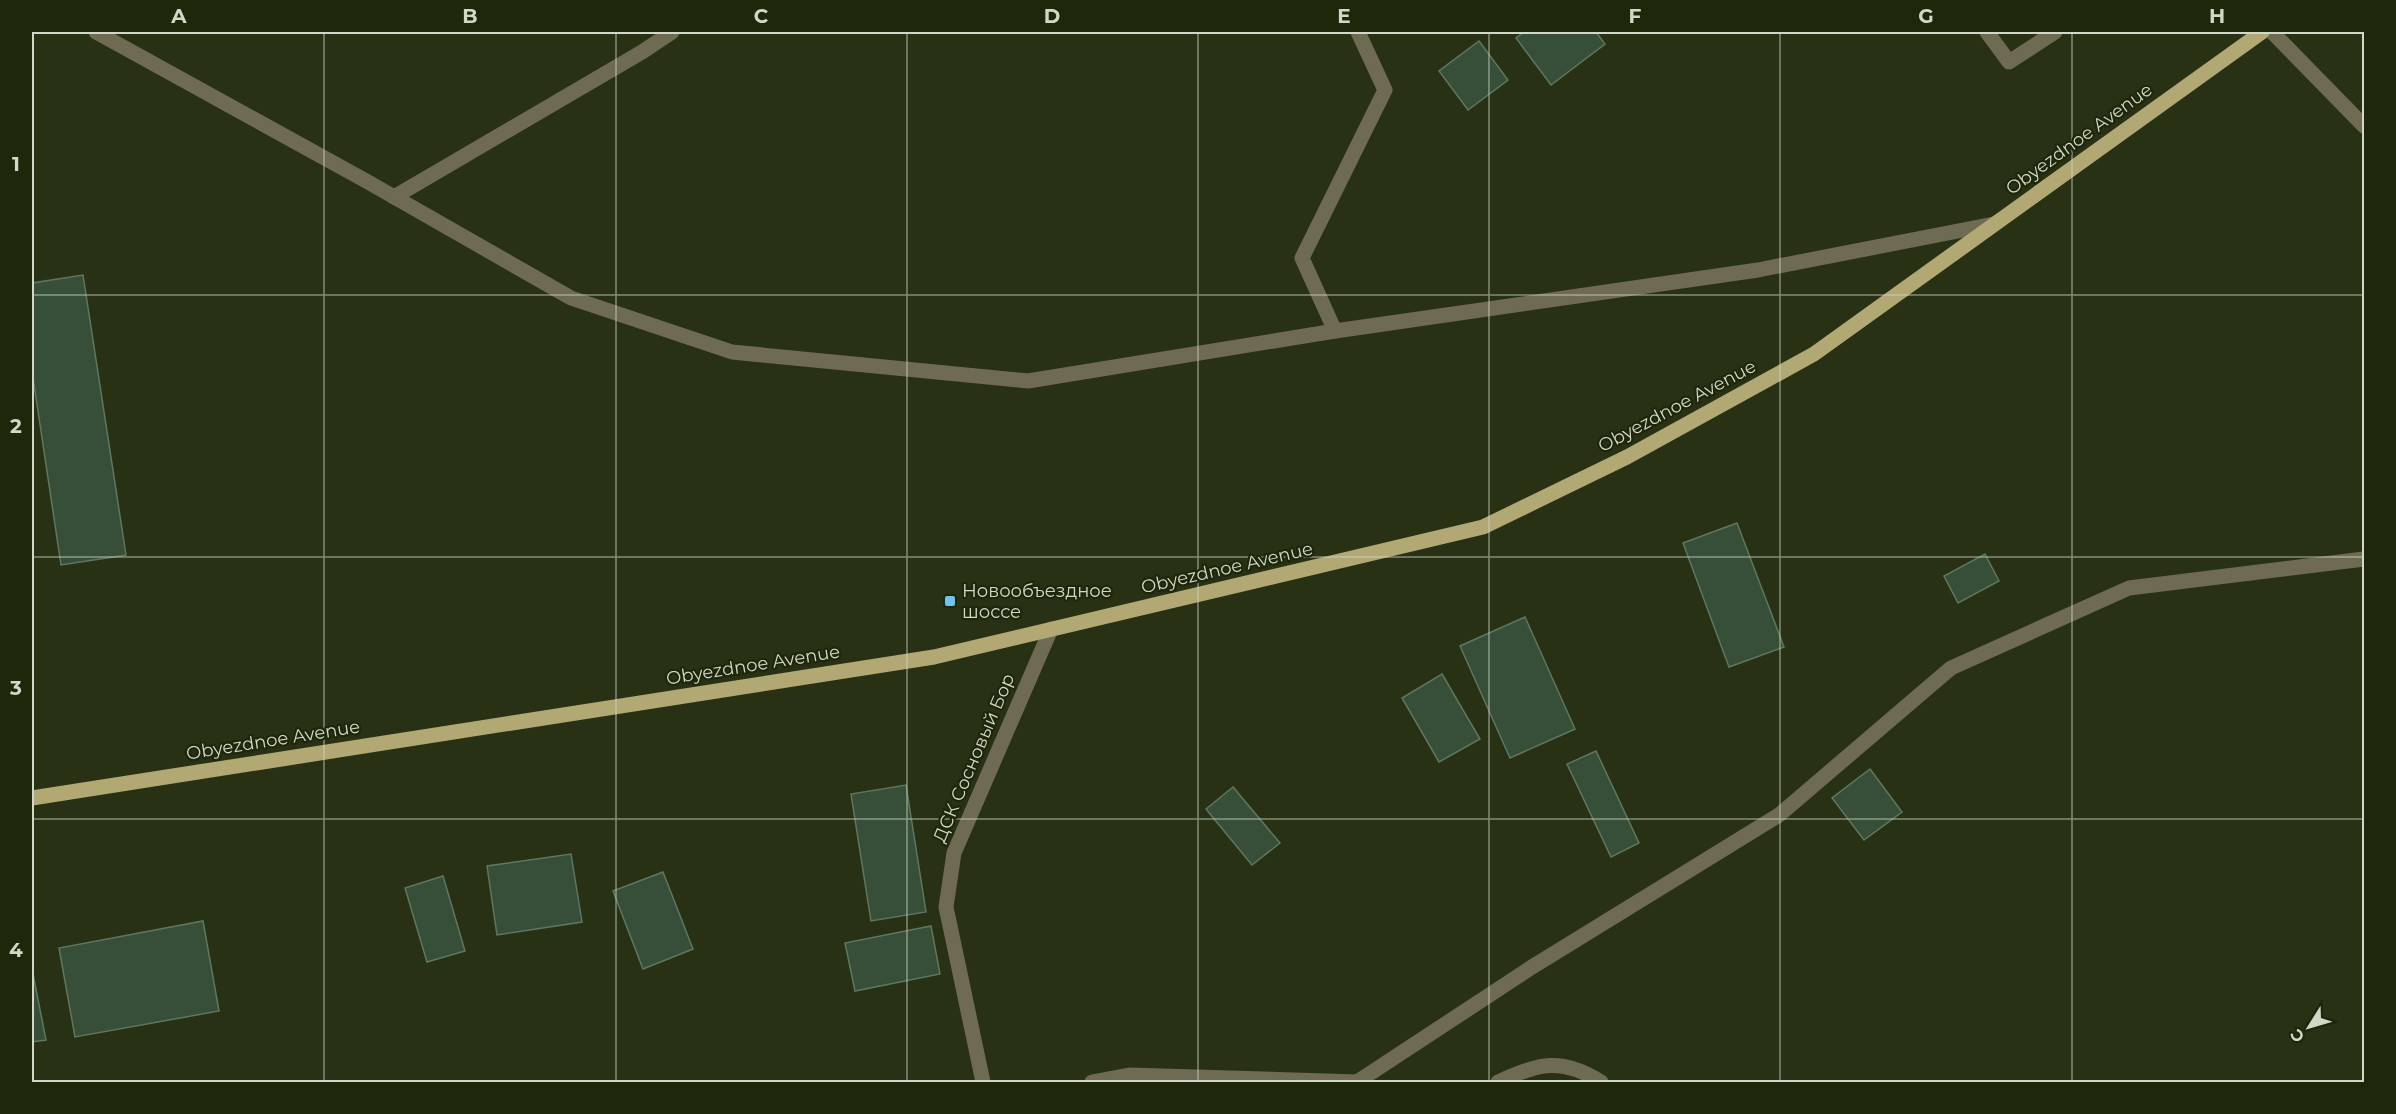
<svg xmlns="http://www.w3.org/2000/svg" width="2396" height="1114" font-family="Montserrat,sans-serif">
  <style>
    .building { fill: #374f38; stroke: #5e775f; stroke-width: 1.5 }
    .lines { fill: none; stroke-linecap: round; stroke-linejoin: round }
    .minor { stroke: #6f6b52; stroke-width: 15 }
    .major { stroke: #b1a874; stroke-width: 15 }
    .grid { fill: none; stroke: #d2d8c7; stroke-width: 1.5; stroke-opacity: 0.55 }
    .poi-dot { fill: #72c1f5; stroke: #1f270b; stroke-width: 2 }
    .labels { text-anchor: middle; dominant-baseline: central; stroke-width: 4.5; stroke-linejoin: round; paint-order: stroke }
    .street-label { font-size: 18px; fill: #d2d8c7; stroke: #1f270b }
    .poi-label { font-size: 18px; fill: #d2d8c7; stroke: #1f270b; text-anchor: start }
    .neatline { fill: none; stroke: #d2d8c7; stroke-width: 2 }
    .grid-label { font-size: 20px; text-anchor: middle; font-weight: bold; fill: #d2d8c7 }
  </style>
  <rect width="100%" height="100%" fill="#293115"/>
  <!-- building -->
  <g class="building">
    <path d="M1524 32H1596L1605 44 1551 85 1516 38Z"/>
    <path d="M1479 41 1508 80 1468 110 1439 71Z"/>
    <path d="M83 275 126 555 61 565 32 371V283Z"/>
    <path d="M1737 523 1784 647 1729 667 1683 543Z"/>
    <path d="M1985 554 1999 581 1958 603 1944 576Z"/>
    <path d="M1525 617 1575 729 1510 758 1460 646Z"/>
    <path d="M1442 674 1480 739 1439 762 1402 698Z"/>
    <path d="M1596 751 1639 843 1611 857 1567 764Z"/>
    <path d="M1870 769 1902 812 1864 840 1832 798Z"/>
    <path d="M906 785 926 912 871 921 851 794Z"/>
    <path d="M1233 787 1280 843 1252 865 1206 809Z"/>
    <path d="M571 854 582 922 497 935 487 866Z"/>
    <path d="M663 872 693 949 643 969 613 891Z"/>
    <path d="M443 876 465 951 427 962 405 888Z"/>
    <path d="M203 921 219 1011 75 1037 59 948Z"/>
    <path d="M931 926 940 974 855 991 845 943Z"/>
    <path d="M32 969 46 1040 32 1042Z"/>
  </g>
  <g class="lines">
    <!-- minor -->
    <g class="minor">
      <path d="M96 32 368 182 571 298 732 352 1028 381 1335 331 1758 270 1994 224"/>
      <path d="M1987 32 2009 62 2055 32"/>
      <path d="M2272 32 2364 126"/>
      <path d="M394 197 642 52 672 32"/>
      <path d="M1335 331 1302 258 1385 90 1358 32"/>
      <path d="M983 1082 946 907 954 853 1051 629"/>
      <path d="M1092 1082 1129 1075 1358 1082"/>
      <path d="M1357 1082 1532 967 1779 815 1951 668 2129 588 2364 559"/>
      <path d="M1498 1082C1538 1063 1562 1057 1601 1082"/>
    </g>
    <!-- major -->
    <path class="major" d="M32 798 934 657 1483 527 1627 457 1814 354 2262 32"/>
  </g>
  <!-- grid -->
  <path class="grid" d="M324 32V1082M616 32V1082M907 32V1082M1198 32V1082M1489 32V1082M1780 32V1082M2072 32V1082M32 295H2364M32 557H2364M32 819H2364"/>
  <!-- markers -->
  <rect class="poi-dot" x="944" y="595" width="12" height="12" rx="3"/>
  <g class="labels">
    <!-- street labels -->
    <g class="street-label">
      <text transform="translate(2079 139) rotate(-36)">Obyezdnoe Avenue</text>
      <text transform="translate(1677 406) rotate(-28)">Obyezdnoe Avenue</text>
      <text transform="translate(1227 568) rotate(-13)">Obyezdnoe Avenue</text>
      <text transform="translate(753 665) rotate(-9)">Obyezdnoe Avenue</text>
      <text transform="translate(273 740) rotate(-9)">Obyezdnoe Avenue</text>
      <text transform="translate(974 758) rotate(-67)">ДСК Сосновый Бор</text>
    </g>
    <!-- poi labels -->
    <g class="poi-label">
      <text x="962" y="591">Новообъездное<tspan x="962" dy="21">шоссе</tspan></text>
    </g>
  </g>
  <!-- border -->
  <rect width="2396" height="1114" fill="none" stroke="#1f270b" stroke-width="66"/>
  <!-- north arrow -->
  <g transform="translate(2309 1027) rotate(233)" stroke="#1f270b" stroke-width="4.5" paint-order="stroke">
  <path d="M0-4.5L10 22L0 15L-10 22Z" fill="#d2d8c7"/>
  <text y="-9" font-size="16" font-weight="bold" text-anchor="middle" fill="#d2d8c7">С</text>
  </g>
  <rect x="33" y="33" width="2330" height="1048" class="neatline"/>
  <g class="grid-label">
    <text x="179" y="23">A</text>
    <text x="470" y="23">B</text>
    <text x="761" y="23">C</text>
    <text x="1052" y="23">D</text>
    <text x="1344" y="23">E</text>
    <text x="1635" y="23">F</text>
    <text x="1926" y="23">G</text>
    <text x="2217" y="23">H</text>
    <text x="16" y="171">1</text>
    <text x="16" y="433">2</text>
    <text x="16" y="695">3</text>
    <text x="16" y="957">4</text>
  </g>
</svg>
